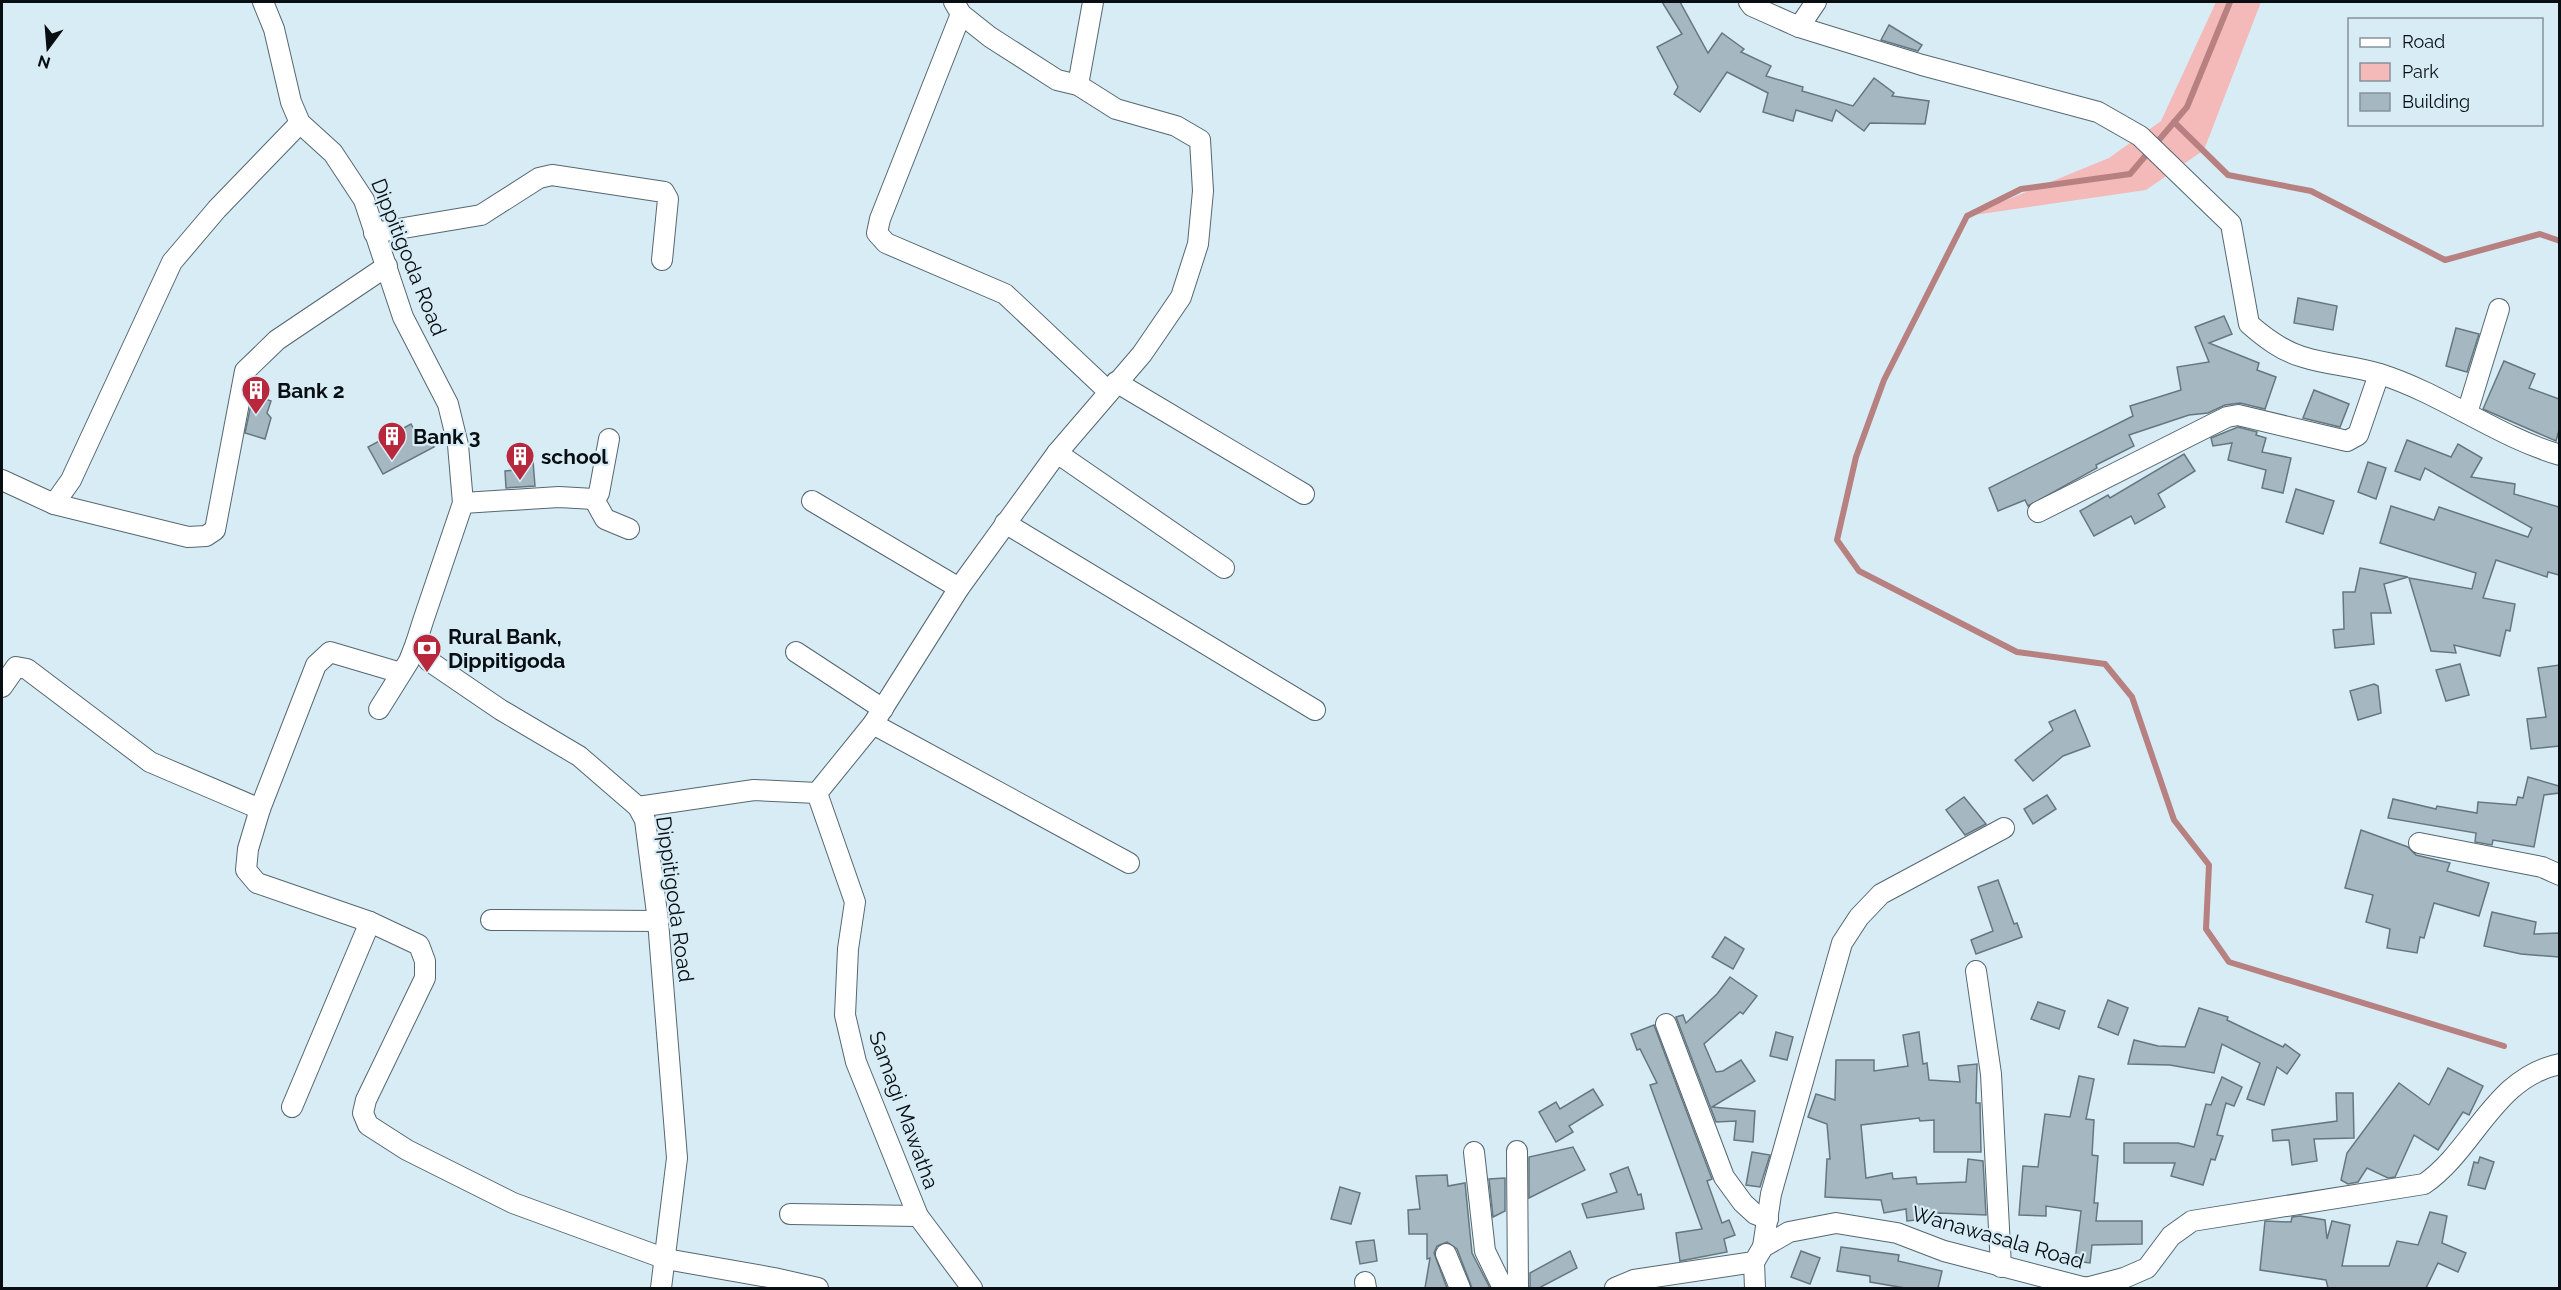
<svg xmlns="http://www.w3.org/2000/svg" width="2561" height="1290" font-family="Raleway,sans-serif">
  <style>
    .green { fill: #f4b9b9 }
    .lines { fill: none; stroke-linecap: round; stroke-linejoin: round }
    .stream { stroke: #b78181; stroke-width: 6 }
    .building { fill: #a5b8c2; stroke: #657780; stroke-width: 1.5 }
    .street-casing { stroke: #556770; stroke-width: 22 }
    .street { stroke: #fff; stroke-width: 20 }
    .labels { text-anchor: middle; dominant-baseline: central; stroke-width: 4.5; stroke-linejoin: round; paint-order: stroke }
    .street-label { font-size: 21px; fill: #080e12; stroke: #d8ecf6 }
    .poi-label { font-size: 21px; font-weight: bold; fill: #080e12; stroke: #d8ecf6; text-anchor: start }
  </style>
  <rect width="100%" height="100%" fill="#d8ecf6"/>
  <!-- green -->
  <path class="green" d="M2216 2H2261L2204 150 2146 190 1967 216 2109 158 2161 121Z"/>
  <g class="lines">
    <!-- stream -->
    <g class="stream">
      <path d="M2230 2 2187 107 2130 174 2021 189 1967 216 1884 380 1856 457 1837 540 1859 571 2017 652 2105 664 2132 697 2174 820 2209 865 2206 929 2229 962 2504 1046"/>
      <path d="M2174 122 2228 175 2311 191 2445 260 2540 234 2560 241"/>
    </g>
  </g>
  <!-- building -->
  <g class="building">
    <path d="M1662 2H1680L1708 53 1722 33 1744 49 1741 52 1771 66 1766 76 1803 87 1802 91 1853 106 1874 78 1894 93 1892 96 1929 101 1925 124 1870 123 1864 131 1836 110 1832 121 1796 110 1793 121 1763 112 1768 93 1727 72 1700 112 1674 94 1678 87 1657 47 1682 34Z"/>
    <path d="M1889 25 1922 45 1918 51 1881 40Z"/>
    <path d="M2298 298 2337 306 2333 330 2294 323Z"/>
    <path d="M2224 316 2232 334 2209 343 2259 363 2257 370 2276 377 2265 409 2240 403 2225 405 2208 413 2189 415 2129 435 2134 446 2096 465 2097 468 2028 506 2025 500 1998 511 1989 488 2133 416 2130 406 2181 390 2177 367 2209 362 2195 327Z"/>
    <path d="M2456 328 2479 334 2467 372 2446 366Z"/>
    <path d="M2504 361 2535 374 2529 388 2559 399V430L2556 441 2483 409Z"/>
    <path d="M2314 390 2349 404 2340 427 2303 418Z"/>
    <path d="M253 395 271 401 267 413 271 418 265 439 245 433Z"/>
    <path d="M411 424 416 433 424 429 434 447 383 474 368 447Z"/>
    <path d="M2238 427 2257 432 2256 435 2266 438 2262 452 2291 458 2283 493 2262 488 2266 470 2228 460 2232 443 2213 446 2211 438Z"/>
    <path d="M2407 440 2451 457 2458 444 2482 458 2471 477 2515 484 2514 494 2559 507V575L2548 572 2547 577 2496 560 2483 598 2515 604 2510 631 2506 630 2500 656 2454 645 2456 653 2431 651 2409 578 2472 589 2476 573 2380 543 2391 506 2434 520 2439 507 2528 537 2532 528 2425 468 2420 480 2395 471Z"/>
    <path d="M2184 454 2195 471 2158 494 2165 507 2135 524 2131 516 2094 536 2080 511 2108 495 2110 498Z"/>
    <path d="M533 461 535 486 506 488 505 471 514 470 513 462Z"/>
    <path d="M2368 462 2386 468 2376 499 2358 492Z"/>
    <path d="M2296 489 2334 501 2323 534 2286 522Z"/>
    <path d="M2360 568 2408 577 2384 584 2391 613H2371L2374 644 2335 648 2333 630 2344 629 2343 592H2355Z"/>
    <path d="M2460 664 2469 695 2446 701 2436 670Z"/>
    <path d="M2559 665V746L2531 749 2527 719 2546 717 2538 668Z"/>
    <path d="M2374 684 2378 686 2381 713 2358 720 2350 691Z"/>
    <path d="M2075 710 2090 746 2063 756 2033 781 2015 760 2053 730 2049 722Z"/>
    <path d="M2528 777 2559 786V793L2544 795 2534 847 2493 840 2492 845 2475 842 2476 833 2388 818 2393 799 2436 809 2437 806 2477 813 2478 802 2516 805 2518 797 2523 798Z"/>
    <path d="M2047 795 2056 809 2033 824 2024 809Z"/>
    <path d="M1964 797 1986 824 1965 835 1946 810Z"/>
    <path d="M2361 830 2408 847 2416 855 2450 863 2447 871 2489 883 2479 916 2434 903 2424 938 2420 937 2417 953 2387 948 2390 929 2366 922 2373 895 2345 888Z"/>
    <path d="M1998 880 2014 924 2017 923 2022 937 1976 954 1971 940 1993 931 1978 887Z"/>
    <path d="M2492 912 2536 922 2534 934 2559 933V957L2521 954 2484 946Z"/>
    <path d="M1725 937 1744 949 1733 969 1712 957Z"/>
    <path d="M1730 977 1757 996 1743 1014 1740 1012 1704 1044 1716 1072 1723 1071 1741 1060 1755 1081 1712 1107 1755 1111 1753 1142 1734 1140 1736 1121 1716 1122 1676 1017 1683 1015 1686 1023 1717 994Z"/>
    <path d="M2108 1000 2128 1008 2118 1035 2098 1027Z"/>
    <path d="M2038 1002 2065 1011 2059 1029 2031 1019Z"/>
    <path d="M2199 1008 2228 1017 2227 1020 2283 1047 2285 1044 2300 1055 2287 1074 2277 1067 2264 1105 2247 1099 2260 1063 2222 1044 2214 1073 2170 1065 2128 1064 2134 1040 2158 1046 2185 1047Z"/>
    <path d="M1654 1025 1712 1179 1707 1181 1722 1223 1729 1220 1735 1235 1724 1239 1727 1252 1680 1261 1676 1233 1702 1229 1650 1085 1657 1083 1640 1049 1637 1050 1631 1034Z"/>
    <path d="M1776 1032 1793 1037 1787 1060 1770 1056Z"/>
    <path d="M1919 1032 1923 1064 1927 1063 1929 1080 1960 1082 1958 1066 1977 1064 1976 1103H1980L1981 1152H1934V1120L1920 1121 1919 1118 1861 1125 1866 1178 1892 1173 1893 1179 1916 1177 1917 1184 1966 1182 1968 1159 1983 1161 1986 1215 1938 1213 1937 1218 1907 1221 1906 1209 1884 1213 1881 1200 1825 1197 1827 1159H1830L1827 1124 1808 1117 1816 1094 1835 1100 1836 1060H1874V1071L1908 1066 1903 1035Z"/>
    <path d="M2448 1068 2483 1086 2469 1115 2463 1112 2438 1150 2414 1135 2395 1177 2388 1178 2367 1168 2358 1182 2348 1184 2341 1180 2347 1153 2399 1083 2429 1105Z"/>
    <path d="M2079 1076 2094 1079 2086 1119 2094 1120 2092 1155 2098 1156 2094 1203H2098L2096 1221H2142V1244L2092 1245 2090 1263 2075 1261 2081 1211 2046 1206V1216L2019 1215 2023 1166 2038 1167 2045 1114 2070 1117Z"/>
    <path d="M2222 1077 2242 1087 2234 1106 2226 1103 2217 1135 2223 1136 2215 1160 2211 1159 2203 1185 2171 1176 2175 1163H2124V1143H2178L2194 1147 2206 1104 2211 1105Z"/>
    <path d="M1593 1089 1603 1105 1569 1126 1573 1132 1556 1142 1539 1112 1556 1102 1560 1109Z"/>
    <path d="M2336 1093H2353L2354 1138 2314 1139 2317 1161 2292 1165 2289 1140 2273 1141 2272 1130 2337 1121Z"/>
    <path d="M1573 1147 1585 1170 1529 1198V1157Z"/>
    <path d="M1752 1152 1770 1155 1760 1187 1746 1185Z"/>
    <path d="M2480 1157 2494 1162 2485 1189 2468 1185 2474 1162 2478 1163Z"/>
    <path d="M1628 1167 1638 1195 1641 1194 1644 1209 1587 1218 1582 1204 1617 1192 1610 1174Z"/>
    <path d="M1447 1175 1448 1186 1465 1183 1472 1253 1490 1288H1472L1457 1249 1447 1242 1437 1246 1434 1253 1447 1288H1425L1430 1258 1427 1259V1234H1409L1408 1210 1420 1209 1416 1176Z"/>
    <path d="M1505 1178V1211L1493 1217 1489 1179Z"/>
    <path d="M1340 1187 1360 1193 1351 1224 1331 1219Z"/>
    <path d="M2430 1212 2447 1216 2442 1243 2466 1253 2458 1272 2438 1263 2426 1288H2328L2326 1280 2260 1270 2265 1221 2291 1222 2292 1217 2300 1216 2325 1220 2327 1239 2332 1221 2350 1225 2342 1266H2389L2397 1241 2418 1245Z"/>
    <path d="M1374 1240 1377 1261 1360 1264 1356 1242Z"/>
    <path d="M1841 1247 1899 1255 1898 1261 1942 1271 1938 1288H1905L1870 1282V1276L1837 1271Z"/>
    <path d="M1570 1251 1577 1268 1539 1288H1530V1273Z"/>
    <path d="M1801 1251 1820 1258 1810 1284 1791 1277Z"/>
  </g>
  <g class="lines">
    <!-- street casing -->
    <g class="street-casing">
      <g id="street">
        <path d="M263 2 274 29 291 102 300 123 333 153 364 200 403 317 448 404 458 445 463 503 423 621 416 643 418 647 429 661 501 710 579 756 638 807 645 820 658 921 677 1158 661 1288"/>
        <path d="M1749 2 1752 6 1799 27 1922 65 2098 112 2140 136 2231 224 2249 324C2265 338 2282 351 2303 357 2328 365 2355 366 2380 374 2443 394 2496 436 2560 455"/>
        <path d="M961 14 880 219 877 233 886 243 1005 294 1108 391"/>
        <path d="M1799 27 1816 2"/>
        <path d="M1078 85 1093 2"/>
        <path d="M374 233 481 215 539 178 552 175 664 192 668 199 662 260"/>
        <path d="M1116 382 1304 494"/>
        <path d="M2467 413 2499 309"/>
        <path d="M1057 453 1224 568"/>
        <path d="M2 480 54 504 71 480 172 262 217 209 300 123"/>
        <path d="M594 499 605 519 629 529"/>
        <path d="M812 501 959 588"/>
        <path d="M463 503 559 497 594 499 599 493 609 439"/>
        <path d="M54 504 188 537 206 536 215 530 245 371 277 340 387 266"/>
        <path d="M2038 512 2227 417 2238 415 2347 441 2358 435 2379 374"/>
        <path d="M1005 523 1315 710"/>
        <path d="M796 652 883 709"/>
        <path d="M401 673 330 652 316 665 260 809 248 849 246 870 257 883 370 922 419 945 425 961V978L366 1100 363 1113 368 1125 407 1150 513 1203 666 1259 774 1278 818 1288"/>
        <path d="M2 687 16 667 27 669 150 762 260 809"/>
        <path d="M379 709 409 661 416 643"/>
        <path d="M873 724 1129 863"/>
        <path d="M817 793 873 724 959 588 1057 453 1142 354 1181 297 1198 244 1203 191 1200 140 1176 126 1116 109 1078 85 1057 80 990 37 961 14 954 2"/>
        <path d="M638 807 754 790 817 793 855 902 848 949 845 1015 856 1062 918 1216 972 1288"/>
        <path d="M2419 843 2542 867 2560 875"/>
        <path d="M491 920 658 921"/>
        <path d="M1976 971 1991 1074 2001 1267"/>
        <path d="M1666 1024 1724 1177 1743 1203 1755 1214 1768 1219"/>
        <path d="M292 1107 370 922"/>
        <path d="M1517 1151 1518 1288"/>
        <path d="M1474 1152 1485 1251 1503 1288"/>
        <path d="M790 1214 918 1216"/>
        <path d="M1763 1247 1771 1194 1842 943 1859 917 1881 894 2004 828"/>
        <path d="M1446 1254 1460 1288"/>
        <path d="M1754 1262 1755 1288"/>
        <path d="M1365 1282 1366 1288"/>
        <path d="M1615 1288 1634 1280 1754 1262 1763 1247 1789 1232 1836 1223 1897 1233 1944 1251 2086 1288 2124 1278 2147 1268 2171 1236 2192 1221 2424 1184C2474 1150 2494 1077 2560 1064"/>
      </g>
    </g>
    <!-- street -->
    <use href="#street" class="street"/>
  </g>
  <!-- icons -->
  <defs>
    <g id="building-pin" transform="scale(1.5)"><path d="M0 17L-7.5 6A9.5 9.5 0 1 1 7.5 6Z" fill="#b8273c" stroke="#d8ecf6"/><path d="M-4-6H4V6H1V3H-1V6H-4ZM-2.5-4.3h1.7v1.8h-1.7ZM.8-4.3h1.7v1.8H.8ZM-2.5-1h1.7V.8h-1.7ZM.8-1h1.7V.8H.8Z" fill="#fff"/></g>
    <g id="bank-pin" transform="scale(1.5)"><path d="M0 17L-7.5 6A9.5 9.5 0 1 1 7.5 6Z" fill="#b8273c" stroke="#d8ecf6"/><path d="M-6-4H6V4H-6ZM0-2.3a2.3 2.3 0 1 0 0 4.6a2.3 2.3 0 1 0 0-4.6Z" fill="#fff"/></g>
  </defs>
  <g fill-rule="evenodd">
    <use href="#building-pin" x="256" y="390"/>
    <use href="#building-pin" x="392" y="436"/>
    <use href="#building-pin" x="520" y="456"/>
    <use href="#bank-pin" x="427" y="648"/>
  </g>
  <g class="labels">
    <!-- street labels -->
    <g class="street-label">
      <text transform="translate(409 257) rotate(68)">Dippitigoda Road</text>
      <text transform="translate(675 899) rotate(82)">Dippitigoda Road</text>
      <text transform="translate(904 1110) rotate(70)">Samagi Mawatha</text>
      <text transform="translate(1998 1237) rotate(16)">Wanawasala Road</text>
    </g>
    <!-- poi labels -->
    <g class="poi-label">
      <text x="277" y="390">Bank 2</text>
      <text x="413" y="436">Bank 3</text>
      <text x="541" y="456">school</text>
      <text x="448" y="636">Rural Bank,<tspan x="448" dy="24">Dippitigoda</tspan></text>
    </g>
  </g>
  <!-- border -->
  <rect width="2561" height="1290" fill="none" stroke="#080e12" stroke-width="6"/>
  <!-- legend -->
  <rect x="2348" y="18" width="195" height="108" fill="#d8ecf6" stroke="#85939b" stroke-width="1.5"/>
  <rect x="2360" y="38" width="30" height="9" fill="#ffffff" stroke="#85939b" stroke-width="1.5"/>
  <text x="2402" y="48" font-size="18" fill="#080e12">Road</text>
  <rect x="2360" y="63" width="30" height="18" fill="#f4b9b9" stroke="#85939b" stroke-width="1.5"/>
  <text x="2402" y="78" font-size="18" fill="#080e12">Park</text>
  <rect x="2360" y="93" width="30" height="18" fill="#a5b8c2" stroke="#85939b" stroke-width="1.5"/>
  <text x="2402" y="108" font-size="18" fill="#080e12">Building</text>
  <!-- north arrow -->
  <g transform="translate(48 48) rotate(196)" stroke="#d8ecf6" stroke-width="4.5" paint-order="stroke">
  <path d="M0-4.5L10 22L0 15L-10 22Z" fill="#080e12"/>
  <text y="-9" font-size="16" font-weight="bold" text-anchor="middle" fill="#080e12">N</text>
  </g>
</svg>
